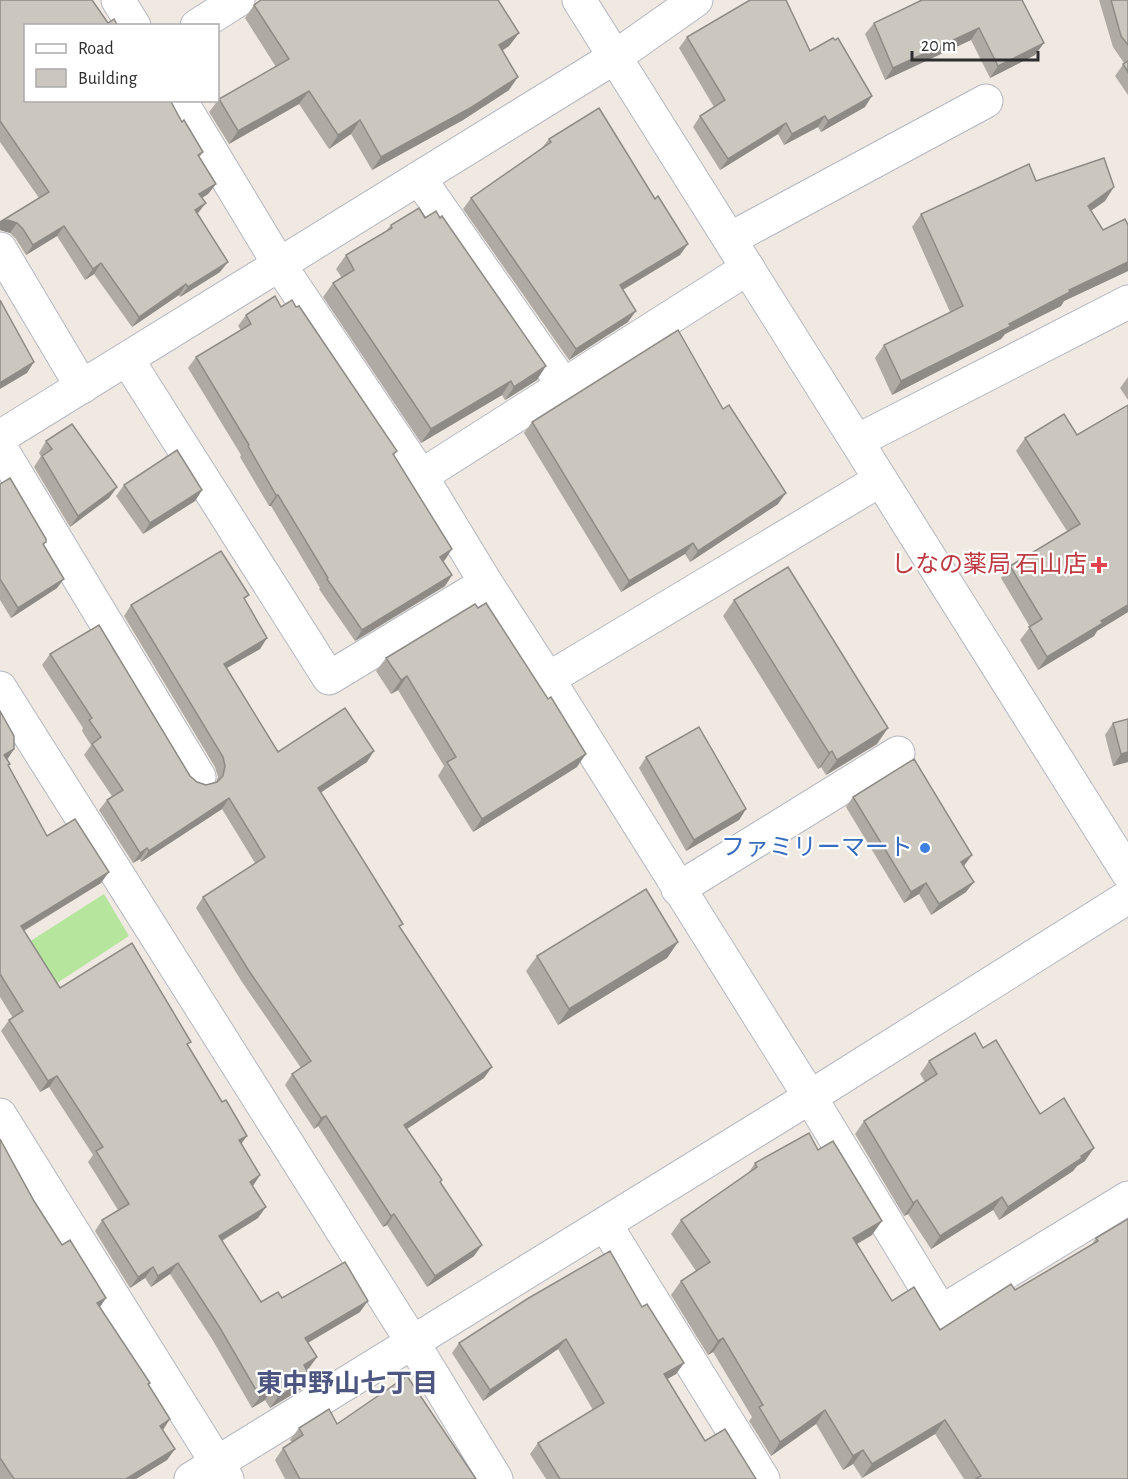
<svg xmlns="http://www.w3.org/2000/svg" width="1128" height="1479" font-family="'Alegreya Sans','Noto Sans JP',sans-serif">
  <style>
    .green { fill: #b6e59e }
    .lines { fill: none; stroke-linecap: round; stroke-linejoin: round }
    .minor-casing { stroke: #b4b7c1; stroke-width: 35 }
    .minor { stroke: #fff; stroke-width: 33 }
    .wall { fill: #afaba4 }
    .shaded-wall { fill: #8e8b86 }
    .building { fill: #cbc7bf; stroke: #8e8b86; stroke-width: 1.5 }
    .health-dot { fill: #e0444e; stroke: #fff; stroke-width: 2 }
    .shop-dot { fill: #3f7fe0; stroke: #fff; stroke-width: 2 }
    .labels { text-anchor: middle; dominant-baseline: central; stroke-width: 4.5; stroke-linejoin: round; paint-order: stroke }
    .health-label { font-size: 24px; fill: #be3a42; stroke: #fff; text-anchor: end }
    .shop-label { font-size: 24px; fill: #366cbe; stroke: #fff; text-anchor: end }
    .neighbourhood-label { font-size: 26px; font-weight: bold; fill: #4d5680; stroke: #fff }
  </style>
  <rect width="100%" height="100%" fill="#efe9e1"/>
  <!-- green -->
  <path class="green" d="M104 894 129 936 57 983 29 942Z"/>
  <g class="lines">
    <!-- minor casing -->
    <g class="minor-casing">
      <g id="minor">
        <path d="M118 0 134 26"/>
        <path d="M579 0 1128 873"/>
        <path d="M197 26 238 0"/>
        <path d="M180 100 279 264 421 476 486 583 548 679 810 1097 941 1312 1128 1198"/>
        <path d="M419 178 564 386"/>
        <path d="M730 239 986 101"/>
        <path d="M0 249 82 387"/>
        <path d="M127 359 329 678 486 583"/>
        <path d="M0 437 615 57 696 0"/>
        <path d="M857 441 1128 302"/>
        <path d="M0 447 199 777"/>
        <path d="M421 476 748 268"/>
        <path d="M548 679 880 480"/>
        <path d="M0 688 413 1343 496 1479"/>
        <path d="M678 889 898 753"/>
        <path d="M0 1115 227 1479"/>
        <path d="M605 1224 763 1479"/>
        <path d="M191 1479 810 1097 1128 897"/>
      </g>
    </g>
    <!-- minor -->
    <use href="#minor" class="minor"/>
  </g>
  <!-- wall -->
  <g class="wall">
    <path d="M0 0 118 26H26L182 122 203 152 199 158 216 184 208 194 202 198 198 214 220 272 180 297 179 295 132 327 94 274 85 280 57 236 26 255 16 239 10 233 0 230V222L39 198 0 142Z"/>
    <path d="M922 0 1035 55 990 78 971 40 885 80 865 34 874 23Z"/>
    <path d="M1099 0H1128V95L1115 76 1124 63 1113 47Z"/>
    <path d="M254 5 519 33 509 46 502 51 509 90 463 120 372 170 351 134 329 149 299 104 229 144 209 112 219 99 276 67 245 18Z"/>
    <path d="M687 37 810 51 865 107 821 132 818 127 784 145 778 134 720 170 693 127 700 116 714 107 679 48Z"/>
    <path d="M549 139 680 255 623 290 628 322 569 360 463 209 471 198 541 149Z"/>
    <path d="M1036 181 1105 201 1091 211 1103 230 1128 225V271L1064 301 1061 306 1005 334 1001 339 892 395 875 358 884 345 950 312 912 227 921 214Z"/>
    <path d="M425 218 537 380 505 400 502 395 421 443 323 297 333 283 342 278 336 269 346 255 386 231 391 225Z"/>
    <path d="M281 307 397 451 394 455 445 560 443 561 452 575 445 586 355 641 319 589 320 588 271 506H269L240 457 241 455 188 368 196 357 241 330 238 326 246 315Z"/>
    <path d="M1128 377V400L1120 388Z"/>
    <path d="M1128 405V612L1097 631 1094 636 1038 670 1020 640 1030 627 1001 578 1010 566 1067 531 1016 451 1025 438 1077 435Z"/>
    <path d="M532 422 778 504 690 562 685 554 621 592 524 433Z"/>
    <path d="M46 441 117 487 109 498 70 527 34 467 41 456 39 453Z"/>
    <path d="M0 484 43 546 57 588 11 618 0 600Z"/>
    <path d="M124 485 202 490 195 501 143 534 116 496Z"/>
    <path d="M245 600 267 638 260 649 227 668 278 752 367 762 321 792 400 928 484 1078 407 1129 442 1180 440 1182 474 1256 427 1287 387 1225 383 1227 318 1126 314 1129 285 1085 292 1074 301 1068 242 982 196 908 203 897 255 863 222 809 141 862 140 859 133 863 99 810 107 800 112 796 84 755 91 745 82 731 83 728 42 665 50 654 197 782 206 785 216 782 218 777 215 767 124 616 131 605Z"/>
    <path d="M734 600 877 744 826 775 821 767 818 769 723 616Z"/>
    <path d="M386 658 577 767 473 832 438 776 444 766 398 690 391 694 376 671Z"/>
    <path d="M0 711 14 749 7 759 8 766 47 836 101 883 24 931 60 988 188 1046 241 1144 253 1186 258 1218 222 1241 261 1302 282 1298 360 1312 308 1343 317 1357 309 1368 306 1370 303 1388 270 1408 265 1400 252 1408 212 1339 170 1274 151 1287 145 1278 130 1288 95 1231 102 1220 118 1210 88 1162 93 1155 49 1087 40 1092 1 1031 9 1020 13 1018 0 997Z"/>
    <path d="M1113 723 1128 762 1113 766 1105 735Z"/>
    <path d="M646 757 746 809 739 820 686 851 639 768Z"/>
    <path d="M853 797 964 866 966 892 931 915 919 894 904 903 846 807Z"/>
    <path d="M678 942 667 958 558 1025 526 971 537 956Z"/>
    <path d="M983 1048 1040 1114 1085 1161 1077 1166 1073 1171 999 1220 993 1210 931 1249 908 1214 904 1216 855 1134 864 1121 925 1082 920 1074 929 1061Z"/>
    <path d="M0 1139 34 1201 62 1245 106 1298 100 1307 148 1385 162 1430 175 1449 167 1460 136 1479H0Z"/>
    <path d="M818 1150 872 1235 857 1244 892 1301 940 1330 1015 1290 1092 1244 1096 1238 1128 1219V1479H964L935 1434 862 1478 853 1464 843 1470 816 1424 771 1456 749 1421 752 1417 713 1352 708 1355 671 1295 681 1281 696 1271 671 1234 681 1220 747 1175 755 1163Z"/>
    <path d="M642 1307 684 1363 676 1374 667 1379 705 1441 756 1479H546L530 1454 538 1443 593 1410 558 1349 483 1401 452 1353 459 1343Z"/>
    <path d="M337 1424 476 1479H285L275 1460 283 1448 292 1442 290 1440 299 1428Z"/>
  </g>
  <!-- shaded-wall -->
  <g class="shaded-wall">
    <path d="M979 28 971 40 885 80 893 68Z"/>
    <path d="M519 33 509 46 489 59 499 45Z"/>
    <path d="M1044 43 1035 55 990 78 998 66Z"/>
    <path d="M518 77 509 90 463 120 372 170 381 157Z"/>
    <path d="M309 91 299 104 229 144 238 131Z"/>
    <path d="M872 96 865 107 821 132 828 121Z"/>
    <path d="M825 116 818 127 784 145 792 134Z"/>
    <path d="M360 120 351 134 329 149 338 135Z"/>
    <path d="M786 123 778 134 720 170 728 159Z"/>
    <path d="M216 184 208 194 192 204 199 194Z"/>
    <path d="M1114 187 1105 201 1079 219 1088 206Z"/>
    <path d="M206 203 198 213 188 220 195 210Z"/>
    <path d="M8 220 17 223 10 233 0 230V222Z"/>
    <path d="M64 226 57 236 26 255 33 245Z"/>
    <path d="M688 244 680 255 612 296 620 285Z"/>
    <path d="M228 262 220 272 180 297 188 287Z"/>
    <path d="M1128 262V271L1064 301 1061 306 1005 334 1001 339 892 395 901 381 1069 290Z"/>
    <path d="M101 263 94 274 85 280 93 269Z"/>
    <path d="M186 284 179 295 132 327 139 317Z"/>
    <path d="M636 311 628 322 569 360 576 349Z"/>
    <path d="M34 362 27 373 0 389V383Z"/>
    <path d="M546 366 537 380 505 400 514 387Z"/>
    <path d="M511 381 502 395 421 443 431 429Z"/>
    <path d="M117 487 109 498 70 527 78 516Z"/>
    <path d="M202 490 195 501 143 534 150 523Z"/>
    <path d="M786 493 778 504 690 562 698 551Z"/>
    <path d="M276 495H278L271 506H269Z"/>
    <path d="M693 543 685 554 621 592 629 581Z"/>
    <path d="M452 549 445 560 433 568 440 557Z"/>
    <path d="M452 575 445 586 355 641 362 630Z"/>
    <path d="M64 579 57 588 11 618 18 608Z"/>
    <path d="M1128 605V612L1097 631 1094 636 1038 670 1047 657 1101 621Z"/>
    <path d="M267 638 260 649 216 674 224 664Z"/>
    <path d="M407 676 398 690 391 694 401 680Z"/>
    <path d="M888 728 877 744 826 775 837 760Z"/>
    <path d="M14 749 7 760 4 755Z"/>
    <path d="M374 751 367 762 311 799 318 788Z"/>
    <path d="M832 751 821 767 818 769 829 753Z"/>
    <path d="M1128 752V762L1113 766 1121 754Z"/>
    <path d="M586 754 577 767 473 832 482 819Z"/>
    <path d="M229 798 222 809 141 862 149 851Z"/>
    <path d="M746 809 739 820 686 851 694 840Z"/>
    <path d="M147 848 140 859 133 863 140 853Z"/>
    <path d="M972 855 964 866 953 873 961 862Z"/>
    <path d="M109 872 101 883 13 937 21 926Z"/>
    <path d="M974 882 966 892 931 915 939 904Z"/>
    <path d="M926 883 919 894 904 903 911 892Z"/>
    <path d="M678 942 667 958 558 1025 569 1009Z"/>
    <path d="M492 1067 484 1078 396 1136 404 1125Z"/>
    <path d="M57 1076 49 1087 40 1092 48 1081Z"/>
    <path d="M326 1116 318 1126 314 1129 321 1118Z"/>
    <path d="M247 1136 239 1147V1140Z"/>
    <path d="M1094 1148 1085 1161 1077 1166 1073 1171 999 1220 1008 1207 1081 1156Z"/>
    <path d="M260 1175 253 1186 250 1182Z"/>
    <path d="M1002 1197 993 1210 931 1249 940 1236Z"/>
    <path d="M917 1200 908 1214 904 1216 913 1203Z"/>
    <path d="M266 1207 258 1218 211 1247 219 1236Z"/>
    <path d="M394 1214 387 1225 383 1227 391 1216Z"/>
    <path d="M882 1221 872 1235 843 1252 853 1238Z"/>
    <path d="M482 1245 474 1256 427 1287 435 1276Z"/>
    <path d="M178 1263 170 1274 151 1287 158 1276Z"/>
    <path d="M153 1267 145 1278 130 1288 138 1277Z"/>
    <path d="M106 1298 99 1308 97 1303Z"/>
    <path d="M368 1301 360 1312 297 1349 305 1338Z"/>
    <path d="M723 1338 713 1352 708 1355 718 1341Z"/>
    <path d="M566 1339 558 1349 483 1401 490 1390Z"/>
    <path d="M317 1357 309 1368 296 1376 304 1365Z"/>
    <path d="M684 1363 676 1374 657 1385 664 1374Z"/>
    <path d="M310 1377 303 1388 270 1408 278 1397Z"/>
    <path d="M273 1389 265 1400 252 1408 260 1397Z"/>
    <path d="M825 1410 816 1424 771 1456 780 1442Z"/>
    <path d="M170 1419 163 1430 160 1426Z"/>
    <path d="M945 1420 935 1434 862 1478 872 1464Z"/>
    <path d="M175 1449 167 1460 136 1479H126Z"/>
    <path d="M863 1450 853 1464 843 1470 853 1456Z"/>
  </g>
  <!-- building -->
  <g class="building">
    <path d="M0 0H92L108 23 114 19 118 26H26V100H170L182 122 184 120 203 152 198 155 216 184 199 194 206 203 195 210 228 262 188 287 186 284 139 317 101 263 93 269 64 226 33 245 23 229 17 223 8 220 0 222 49 192 0 121Z"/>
    <path d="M261 0H498L519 33 499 45 518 77 472 107 381 157 360 120 338 135 309 91 238 131 219 99 289 59 254 5Z"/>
    <path d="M750 0H786L810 51 833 38 835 40 838 38 872 96 828 121 825 116 792 134 786 123 728 159 700 116 725 100 687 37Z"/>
    <path d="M922 0H1022L1044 43 998 66 979 28 893 68 874 23Z"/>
    <path d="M1111 0H1128V45L1121 36Z"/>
    <path d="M1128 61V72L1123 64Z"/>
    <path d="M599 108 655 199 658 196 688 244 620 285 636 311 576 349 471 198 551 142 549 139Z"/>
    <path d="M1104 158 1114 187 1088 206 1103 230 1125 219 1128 225V262L1069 290 1070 292 1009 324 1011 326 901 381 884 345 963 306 921 214 1029 164 1036 181Z"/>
    <path d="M419 208 425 218 436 211 440 218 442 216 546 366 514 387 511 381 431 429 333 283 354 270 346 255 392 228 391 225Z"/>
    <path d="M275 296 281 307 292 300 296 307 299 306 397 451 393 454 452 549 440 557 452 575 362 630 327 579 328 578 278 495H276L248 446 249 445 196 357 251 324 246 315Z"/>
    <path d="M0 300 34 362 0 383Z"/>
    <path d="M678 330 723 409 729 405 786 493 698 551 693 543 629 581 532 422Z"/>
    <path d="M1128 405V605L1101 621 1103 623 1047 657 1029 627 1042 619 1010 566 1080 524 1025 438 1064 414 1077 435Z"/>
    <path d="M72 424 117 487 78 516 42 456 52 449 46 441Z"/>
    <path d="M177 450 202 490 150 523 124 485Z"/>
    <path d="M10 478 46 539V542L43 544 64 579 18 608 0 579V484Z"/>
    <path d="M221 551 249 595 244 598 267 638 224 664 278 752 345 708 374 751 318 788 403 924 399 926 492 1067 404 1125 442 1180 440 1182 482 1245 435 1276 394 1214 391 1216 326 1116 321 1118 292 1074 311 1061 249 971 203 897 265 857 229 798 149 851 147 848 140 853 107 800 123 790 92 744 101 737 89 720 92 718 50 654 99 625 190 776 197 782 206 785 217 782 223 776 225 766 223 757 131 605Z"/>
    <path d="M788 567 888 728 837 760 832 751 829 753 734 600Z"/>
    <path d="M486 603 548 699 551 697 586 754 482 819 447 762 456 757 407 676 401 680 386 658 475 604 478 608Z"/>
    <path d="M0 711 14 736V749L4 755 10 764 8 765 47 836 75 819 109 872 21 926 60 988 132 943 191 1042 187 1044 222 1102 226 1100 247 1136 239 1140 260 1175 250 1182 266 1207 219 1236 261 1302 278 1292 282 1298 345 1262 368 1301 305 1338 317 1357 304 1365 310 1377 278 1397 273 1389 260 1397 220 1328 178 1263 158 1276 153 1267 138 1277 102 1220 129 1204 96 1151 103 1147 57 1076 48 1081 9 1020 23 1011 0 974Z"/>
    <path d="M1128 719V752L1121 754 1113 723Z"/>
    <path d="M699 727 746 809 694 840 646 757Z"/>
    <path d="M914 759 972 855 961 862 974 882 939 904 926 883 911 892 853 797Z"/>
    <path d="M646 889 678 942 569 1009 537 956Z"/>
    <path d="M975 1033 983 1048 996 1040 1040 1114 1064 1098 1094 1148 1081 1156 1082 1158 1008 1207 1002 1197 940 1236 917 1200 913 1203 864 1121 937 1074 929 1061Z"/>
    <path d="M809 1133 818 1150 833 1141 882 1221 853 1238 892 1301 914 1287 940 1330 1011 1284 1015 1290 1098 1241 1096 1238 1128 1219V1479H975L981 1476 945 1420 872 1464 863 1450 853 1456 825 1410 780 1442 759 1407 763 1405 723 1338 718 1341 681 1281 710 1262 681 1220 757 1167 755 1163Z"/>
    <path d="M0 1139 34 1201 62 1245 70 1240 106 1298 97 1303 150 1383 148 1384 170 1419 160 1426 175 1449 126 1479H14L0 1458Z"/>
    <path d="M610 1251 642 1307 647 1304 684 1363 664 1374 705 1441 725 1429 756 1479H560L538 1443 604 1403 566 1339 490 1390 459 1343 527 1299Z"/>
    <path d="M407 1376 476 1479H300L283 1448 303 1435 299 1428 329 1409 337 1424Z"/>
  </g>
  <!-- markers -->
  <path class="health-dot" d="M1096 556h6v6h6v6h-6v6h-6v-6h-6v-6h6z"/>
  <circle class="shop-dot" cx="925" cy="848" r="6"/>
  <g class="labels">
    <!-- health labels -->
    <g class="health-label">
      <text x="1087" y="565">しなの薬局 石山店</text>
    </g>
    <!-- shop labels -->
    <g class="shop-label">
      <text x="913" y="848">ファミリーマート</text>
    </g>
    <!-- neighbourhood labels -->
    <g class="neighbourhood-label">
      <text x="347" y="1384">東中野山七丁目</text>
    </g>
  </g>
  <!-- legend -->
  <rect x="24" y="24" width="195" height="78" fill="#ffffff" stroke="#ababab" stroke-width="1.5"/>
  <rect x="36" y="44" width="30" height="9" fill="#ffffff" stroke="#ababab" stroke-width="1.5"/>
  <text x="78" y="54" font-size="18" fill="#2e2e2e">Road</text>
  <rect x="36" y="69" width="30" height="18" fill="#cbc7bf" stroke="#ababab" stroke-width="1.5"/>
  <text x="78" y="84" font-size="18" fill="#2e2e2e">Building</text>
  <!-- scale -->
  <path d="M912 51v9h126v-9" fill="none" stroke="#2e2e2e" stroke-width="3"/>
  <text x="921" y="51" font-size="18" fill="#2e2e2e" stroke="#ffffff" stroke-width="4.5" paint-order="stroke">20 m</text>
</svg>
